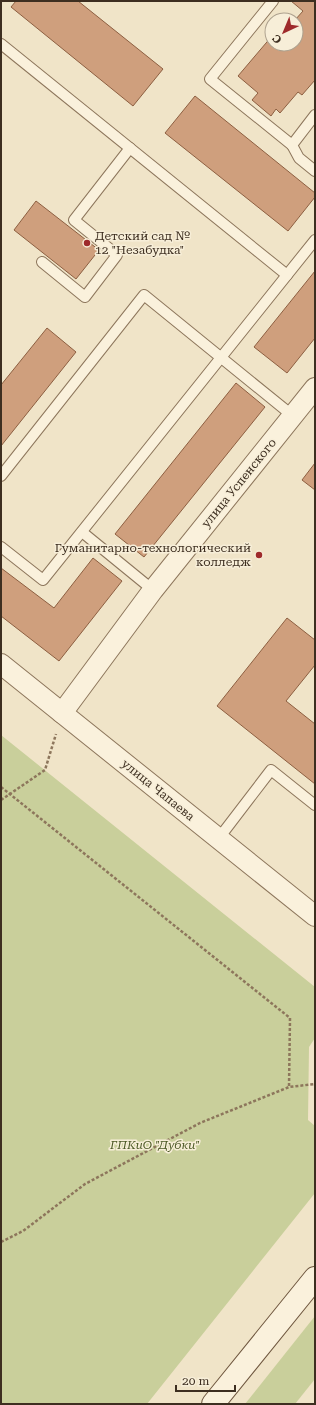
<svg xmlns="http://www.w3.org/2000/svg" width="316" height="1405" font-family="'Roboto Serif',serif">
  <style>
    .green { fill: #c9cf9b }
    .building { fill: #cf9f7d; stroke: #8d5f41 }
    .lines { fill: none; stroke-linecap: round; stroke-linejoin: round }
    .lane-casing { stroke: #8d765c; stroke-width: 12 }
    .street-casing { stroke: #8d765c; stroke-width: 22 }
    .secondary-casing { stroke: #6f573f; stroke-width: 24 }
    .path { stroke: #8d765c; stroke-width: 2.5; stroke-dasharray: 3 2; stroke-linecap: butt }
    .lane { stroke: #faf1dc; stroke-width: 10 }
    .street { stroke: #faf1dc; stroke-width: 20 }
    .secondary { stroke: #faf1dc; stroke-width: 22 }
    .poi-dot { fill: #9e2a2b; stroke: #f7eed8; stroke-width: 1.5 }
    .labels { text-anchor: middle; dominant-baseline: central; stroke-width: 3; stroke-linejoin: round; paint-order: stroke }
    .poi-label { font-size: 12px; fill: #3d2e20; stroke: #f7eed8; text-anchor: start }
    .street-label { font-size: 12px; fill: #3d2e20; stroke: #f7eed8 }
    .park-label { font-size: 12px; font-style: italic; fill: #4d5a26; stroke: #f7eed8 }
  </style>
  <rect width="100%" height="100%" fill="#f0e4c8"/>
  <!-- green -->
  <g class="green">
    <path d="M1 735 315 987V1038L309 1047 308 1120 315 1126V1193L147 1404H1Z"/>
    <path d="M315 1316V1379L295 1404H245Z"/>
  </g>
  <!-- building -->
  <g class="building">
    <path d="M16 1H78L163 69 133 106 11 7Z"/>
    <path d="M291 1H315V80L302 95 298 92 280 113 276 109 271 116 252 100 258 93 238 76 272 36V44H296V20H285L289 15 295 20 303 11Z"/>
    <path d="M195 96 315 193V197L288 231 165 133Z"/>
    <path d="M36 201 99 250 76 279 14 230Z"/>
    <path d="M315 271V338L287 373 254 347Z"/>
    <path d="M47 328 76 352 1 446V385Z"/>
    <path d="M236 383 265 407 144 557 115 534Z"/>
    <path d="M315 463V490L302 480Z"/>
    <path d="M93 558 122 581 59 661 1 616V568L54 608Z"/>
    <path d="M287 618 315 640V665L286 701 315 724V784L217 706Z"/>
  </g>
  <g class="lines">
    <!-- lane casing -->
    <g class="lane-casing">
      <g id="lane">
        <path d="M273 1 210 79 292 145 315 115"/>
        <path d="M1 44 287 275"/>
        <path d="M292 145 299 158 315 171"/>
        <path d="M42 262 85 297 117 255 74 220 130 148"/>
        <path d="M1 476 144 295 293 416"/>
        <path d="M82 532 153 590"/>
        <path d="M1 547 43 580 315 240"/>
        <path d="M219 838 271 770 315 805"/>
      </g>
    </g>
    <!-- street casing -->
    <g class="street-casing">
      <g id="street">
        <path d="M1 664 315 916"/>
        <path d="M62 713 153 590 315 388"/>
      </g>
    </g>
    <!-- secondary casing -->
    <g class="secondary-casing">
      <path id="secondary" d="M213 1404 315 1278"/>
    </g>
    <!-- path -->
    <g class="path">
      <path d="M1 787 290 1018 289 1087"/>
      <path d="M1 800 45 770 56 734"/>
      <path d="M1 1242 23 1231 85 1184 200 1123 289 1087 315 1084"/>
    </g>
    <!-- lane -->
    <use href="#lane" class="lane"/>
    <!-- street -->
    <use href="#street" class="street"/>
    <!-- secondary -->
    <use href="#secondary" class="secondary"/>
  </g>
  <!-- markers -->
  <g class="poi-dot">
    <circle cx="87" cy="243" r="4"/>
    <circle cx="259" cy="555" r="4"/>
  </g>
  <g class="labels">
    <!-- poi labels -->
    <g class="poi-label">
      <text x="95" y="236">Детский сад №<tspan x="95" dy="14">12 "Незабудка"</tspan></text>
      <text x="251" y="548" text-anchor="end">Гуманитарно-технологический<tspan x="251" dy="14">колледж</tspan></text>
    </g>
    <!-- street labels -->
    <g class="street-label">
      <text transform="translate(239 483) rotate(-51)">улица Успенского</text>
      <text transform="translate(158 790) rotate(39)">улица Чапаева</text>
    </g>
    <!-- park labels -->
    <g class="park-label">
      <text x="155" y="1145">ГПКиО "Дубки"</text>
    </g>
  </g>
  <!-- border -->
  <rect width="316" height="1405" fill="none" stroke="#3d2e20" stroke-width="4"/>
  <!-- north arrow -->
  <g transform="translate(284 32) rotate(224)"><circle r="19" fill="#f7eed8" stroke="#ada18e"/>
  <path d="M0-3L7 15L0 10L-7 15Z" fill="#9e2a2b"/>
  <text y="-6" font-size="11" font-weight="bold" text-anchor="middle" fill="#3d2e20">С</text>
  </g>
  <!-- scale -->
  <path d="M176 1385v6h59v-6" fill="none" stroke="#3d2e20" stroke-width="2"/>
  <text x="182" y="1385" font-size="12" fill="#3d2e20" stroke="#f7eed8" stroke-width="3" paint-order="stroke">20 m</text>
</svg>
